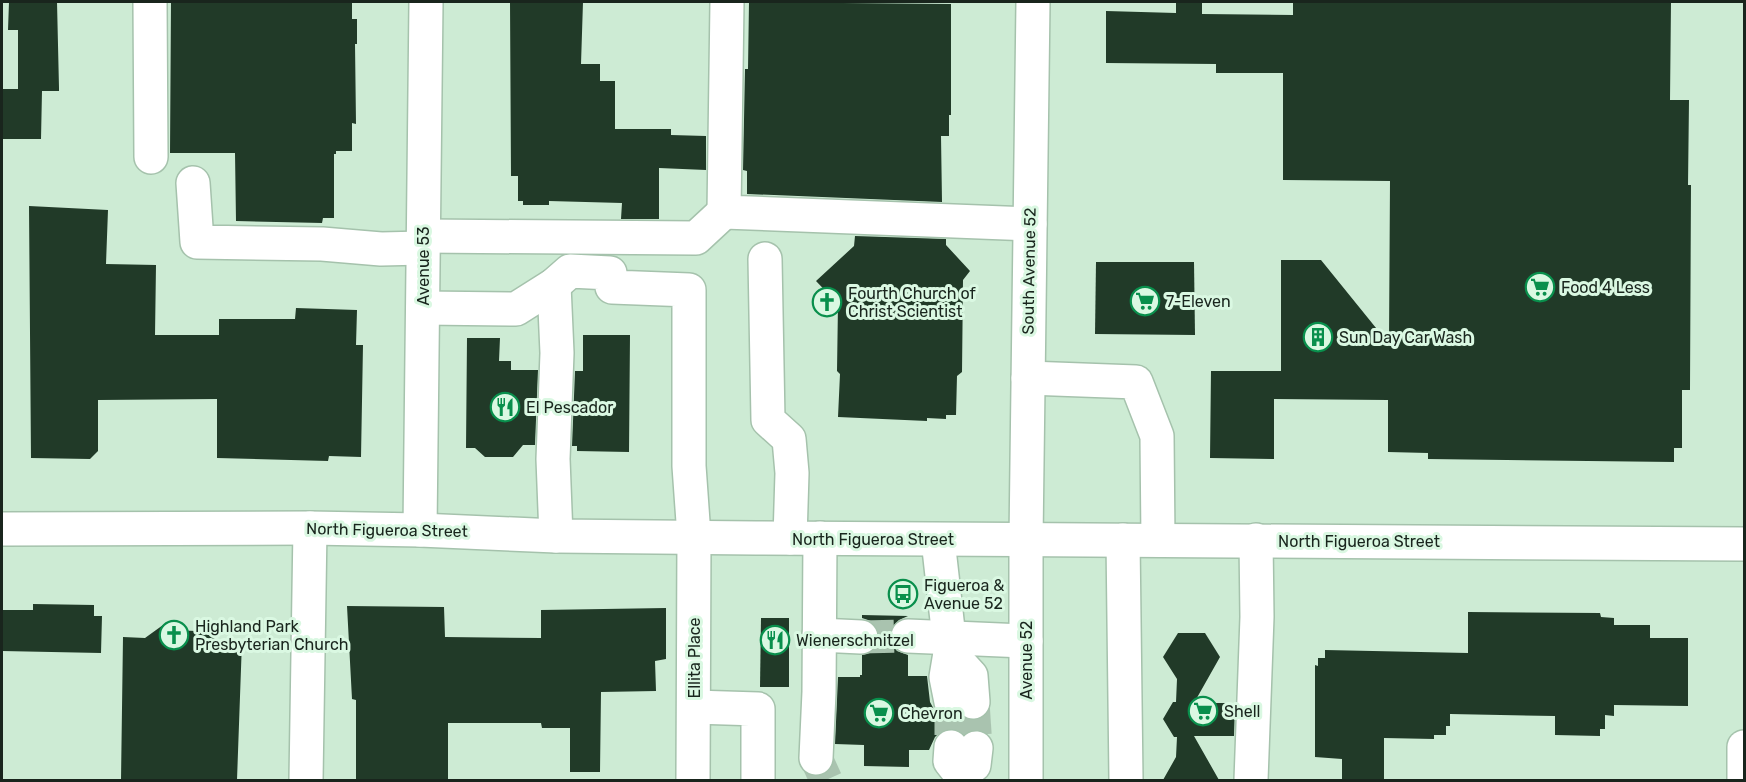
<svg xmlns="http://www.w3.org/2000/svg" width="1746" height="782" font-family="Rubik,sans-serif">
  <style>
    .building { fill: #213a28 }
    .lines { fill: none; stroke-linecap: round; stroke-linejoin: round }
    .minor-tunnel { stroke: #a9c3af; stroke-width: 33; stroke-dasharray: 33 16; stroke-linecap: butt }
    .minor-casing { stroke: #a5c2ac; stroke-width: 36 }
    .major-casing { stroke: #a5c2ac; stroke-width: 36 }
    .minor { stroke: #fff; stroke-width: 33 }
    .major { stroke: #fff; stroke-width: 33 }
    .labels { text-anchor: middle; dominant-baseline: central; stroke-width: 6; stroke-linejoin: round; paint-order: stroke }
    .street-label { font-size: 16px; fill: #19251d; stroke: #daf8e2 }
    .poi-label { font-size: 16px; fill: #19251d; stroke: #daf8e2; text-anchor: start }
  </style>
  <rect width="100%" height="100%" fill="#cdebd4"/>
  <!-- building -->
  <g class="building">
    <path d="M9 2H57L59 88V91H42L41 139H2V89H18V30H8Z"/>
    <path d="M171 2H352V19H357V44H355L356 124 352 123V151H336V154H334V218H323L322 223 236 221 235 153H170Z"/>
    <path d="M510 2H583L581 64H600V81H615V129H671V135L706 136V170L659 168V219H621L622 203 549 201V205H523V201H518V176H511Z"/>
    <path d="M749 2 951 4V115H949V136H941L942 202 747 194V171L743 170 745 69H748Z"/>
    <path d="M1176 2H1202V14L1293 15V2H1671L1670 100H1689L1688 185H1691L1690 390H1682V448H1674V462L1428 459V453L1388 452V400L1274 399V459L1210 458 1211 371H1281V260H1321L1389 344 1390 181 1283 180V73H1216V64L1106 63V11L1176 13Z"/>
    <path d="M29 206 108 210 106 264 156 265 155 335H219V319H295L296 308 357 310 356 345H363L361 457 329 456 328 461 217 458V399L98 400V451L90 459 31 458Z"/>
    <path d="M855 236 946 239V245L970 271 963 280 962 372 957 376 956 415H946V419L927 418V421L838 417 840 374 837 371 838 304 816 281 854 246Z"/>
    <path d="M1096 262H1194L1195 335 1095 334Z"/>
    <path d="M583 335H630L629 452 577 451V446H572L575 371H583Z"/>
    <path d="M467 338H500L499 361H511V370H538L535 445H523L513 457H485L475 448H466Z"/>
    <path d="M33 604 94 605V616H102L101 653 2 651V610H33Z"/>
    <path d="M347 606 444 607 445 637 541 638V610L666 608V659L655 661 656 691 601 692 600 772H570V728H542L541 723H448V780H356V700L352 699Z"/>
    <path d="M1468 612 1600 613 1601 617 1614 618V625H1650V638H1688V706L1614 705V716L1605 715V729H1600V736L1555 735V716L1450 714V726H1446V735H1434V739L1384 738V780H1342V759L1315 757V665L1318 666V658H1325V650L1468 653Z"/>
    <path d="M862 615 908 616 899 620 893 626 889 636 892 645 897 651 908 655V676H927L930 702 937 715 946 720H954L962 717 974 721 982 718V731H969L964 734 953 728 942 730 935 737 929 750H909V767L864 766V745L835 744 838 677H860V675H862V655L870 653 876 648 880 638 877 628 871 621 862 618Z"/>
    <path d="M761 618H789V687H760Z"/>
    <path d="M206 624 216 640 242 641 237 780H121L123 637 145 638 163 625 168 630 197 631Z"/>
    <path d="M1178 633H1205L1220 657 1194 703H1235L1234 736H1194L1219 780H1163L1176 757 1177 737H1174L1163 719 1173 702H1176L1177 679 1163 657Z"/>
  </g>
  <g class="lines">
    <!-- minor-tunnel -->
    <g class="minor-tunnel">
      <path d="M861 637 908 636"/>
      <path d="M951 702V747"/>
      <path d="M973 702 976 748"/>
      <path d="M816 758 826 780"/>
    </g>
    <!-- minor casing -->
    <g class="minor-casing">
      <g id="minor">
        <path d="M150 2 151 157"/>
        <path d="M727 2 724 212 1030 224"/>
        <path d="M193 183 197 242 322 244 381 249 423 248"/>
        <path d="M423 236 696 238 724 212"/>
        <path d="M765 259 768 420 789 439 792 473 790 538"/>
        <path d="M554 285 557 353 553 459 556 536"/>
        <path d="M423 308 516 309 554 285 570 271 610 273 612 287 689 290V466L694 536 693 780"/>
        <path d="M1028 378 1136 382 1157 436 1158 540"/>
        <path d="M420 530 426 2"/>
        <path d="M938 540 949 638 950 653 946 677 951 702"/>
        <path d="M1123 540 1126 780"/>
        <path d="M819 635 861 637"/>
        <path d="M908 636 1026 641"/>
        <path d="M950 653 971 676 973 702"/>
        <path d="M694 707 758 709V780"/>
        <path d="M951 747 950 761 961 775V780"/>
        <path d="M816 758 819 692 820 538"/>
        <path d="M961 775 974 765 976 748"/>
        <path d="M306 780 310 528"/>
        <path d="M1026 780V540L1033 2"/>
        <path d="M1251 780 1257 617 1256 540"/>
        <path d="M1744 780V747"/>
      </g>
    </g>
    <!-- major casing -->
    <g class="major-casing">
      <path id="major" d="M2 529 310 528 420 530 556 536 756 538 1744 544"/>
    </g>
    <!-- minor -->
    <use href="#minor" class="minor"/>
    <!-- major -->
    <use href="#major" class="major"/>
  </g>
  <!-- icons -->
  <defs>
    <g id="supermarket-ring" transform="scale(1.5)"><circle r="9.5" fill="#daf8e2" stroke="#098f4c" stroke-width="1.5"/><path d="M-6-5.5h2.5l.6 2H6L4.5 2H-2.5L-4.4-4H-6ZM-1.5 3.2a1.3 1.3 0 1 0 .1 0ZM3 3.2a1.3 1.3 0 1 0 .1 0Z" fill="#098f4c"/></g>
    <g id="church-ring" transform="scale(1.5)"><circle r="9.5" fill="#daf8e2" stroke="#098f4c" stroke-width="1.5"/><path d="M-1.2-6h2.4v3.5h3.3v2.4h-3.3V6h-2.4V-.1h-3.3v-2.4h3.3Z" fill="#098f4c"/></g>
    <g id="building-ring" transform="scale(1.5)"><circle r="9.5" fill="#daf8e2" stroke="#098f4c" stroke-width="1.5"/><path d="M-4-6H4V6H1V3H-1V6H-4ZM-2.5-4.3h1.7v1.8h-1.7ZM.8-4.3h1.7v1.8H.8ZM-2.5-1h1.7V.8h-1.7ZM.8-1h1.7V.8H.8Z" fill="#098f4c"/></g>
    <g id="restaurant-ring" transform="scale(1.5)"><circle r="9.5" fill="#daf8e2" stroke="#098f4c" stroke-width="1.5"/><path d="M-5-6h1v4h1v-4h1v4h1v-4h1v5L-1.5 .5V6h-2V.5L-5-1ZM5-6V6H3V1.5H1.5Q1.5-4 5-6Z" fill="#098f4c"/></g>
    <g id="bus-ring" transform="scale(1.5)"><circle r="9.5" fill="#daf8e2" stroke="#098f4c" stroke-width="1.5"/><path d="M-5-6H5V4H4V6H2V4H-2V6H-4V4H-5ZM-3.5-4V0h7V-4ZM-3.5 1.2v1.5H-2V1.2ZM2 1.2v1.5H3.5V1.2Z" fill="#098f4c"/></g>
  </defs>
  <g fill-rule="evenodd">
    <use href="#supermarket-ring" x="1540" y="287"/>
    <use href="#supermarket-ring" x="1145" y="301"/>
    <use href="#church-ring" x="827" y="302"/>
    <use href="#building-ring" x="1318" y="337"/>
    <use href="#restaurant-ring" x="505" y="407"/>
    <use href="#bus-ring" x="903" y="594"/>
    <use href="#church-ring" x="174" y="635"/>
    <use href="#restaurant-ring" x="775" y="640"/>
    <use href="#supermarket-ring" x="1203" y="711"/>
    <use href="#supermarket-ring" x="879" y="713"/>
  </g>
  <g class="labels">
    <!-- street labels -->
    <g class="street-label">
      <text transform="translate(423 266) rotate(-90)">Avenue 53</text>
      <text transform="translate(1029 271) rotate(-89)">South Avenue 52</text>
      <text transform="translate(387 530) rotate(1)">North Figueroa Street</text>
      <text x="873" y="539">North Figueroa Street</text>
      <text x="1359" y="541">North Figueroa Street</text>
      <text transform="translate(694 658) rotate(-90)">Ellita Place</text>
      <text transform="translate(1026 660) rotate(-90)">Avenue 52</text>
    </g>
    <!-- poi labels -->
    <g class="poi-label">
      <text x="1561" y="287">Food 4 Less</text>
      <text x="848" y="293">Fourth Church of<tspan x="848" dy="18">Christ Scientist</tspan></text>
      <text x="1166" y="301">7-Eleven</text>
      <text x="1339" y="337">Sun Day Car Wash</text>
      <text x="526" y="407">El Pescador</text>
      <text x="924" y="585">Figueroa &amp;<tspan x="924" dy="18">Avenue 52</tspan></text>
      <text x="195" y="626">Highland Park<tspan x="195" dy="18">Presbyterian Church</tspan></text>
      <text x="796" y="640">Wienerschnitzel</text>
      <text x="1224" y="711">Shell</text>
      <text x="900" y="713">Chevron</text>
    </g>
  </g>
  <!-- border -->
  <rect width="1746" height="782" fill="none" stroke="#19251d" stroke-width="6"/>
</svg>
